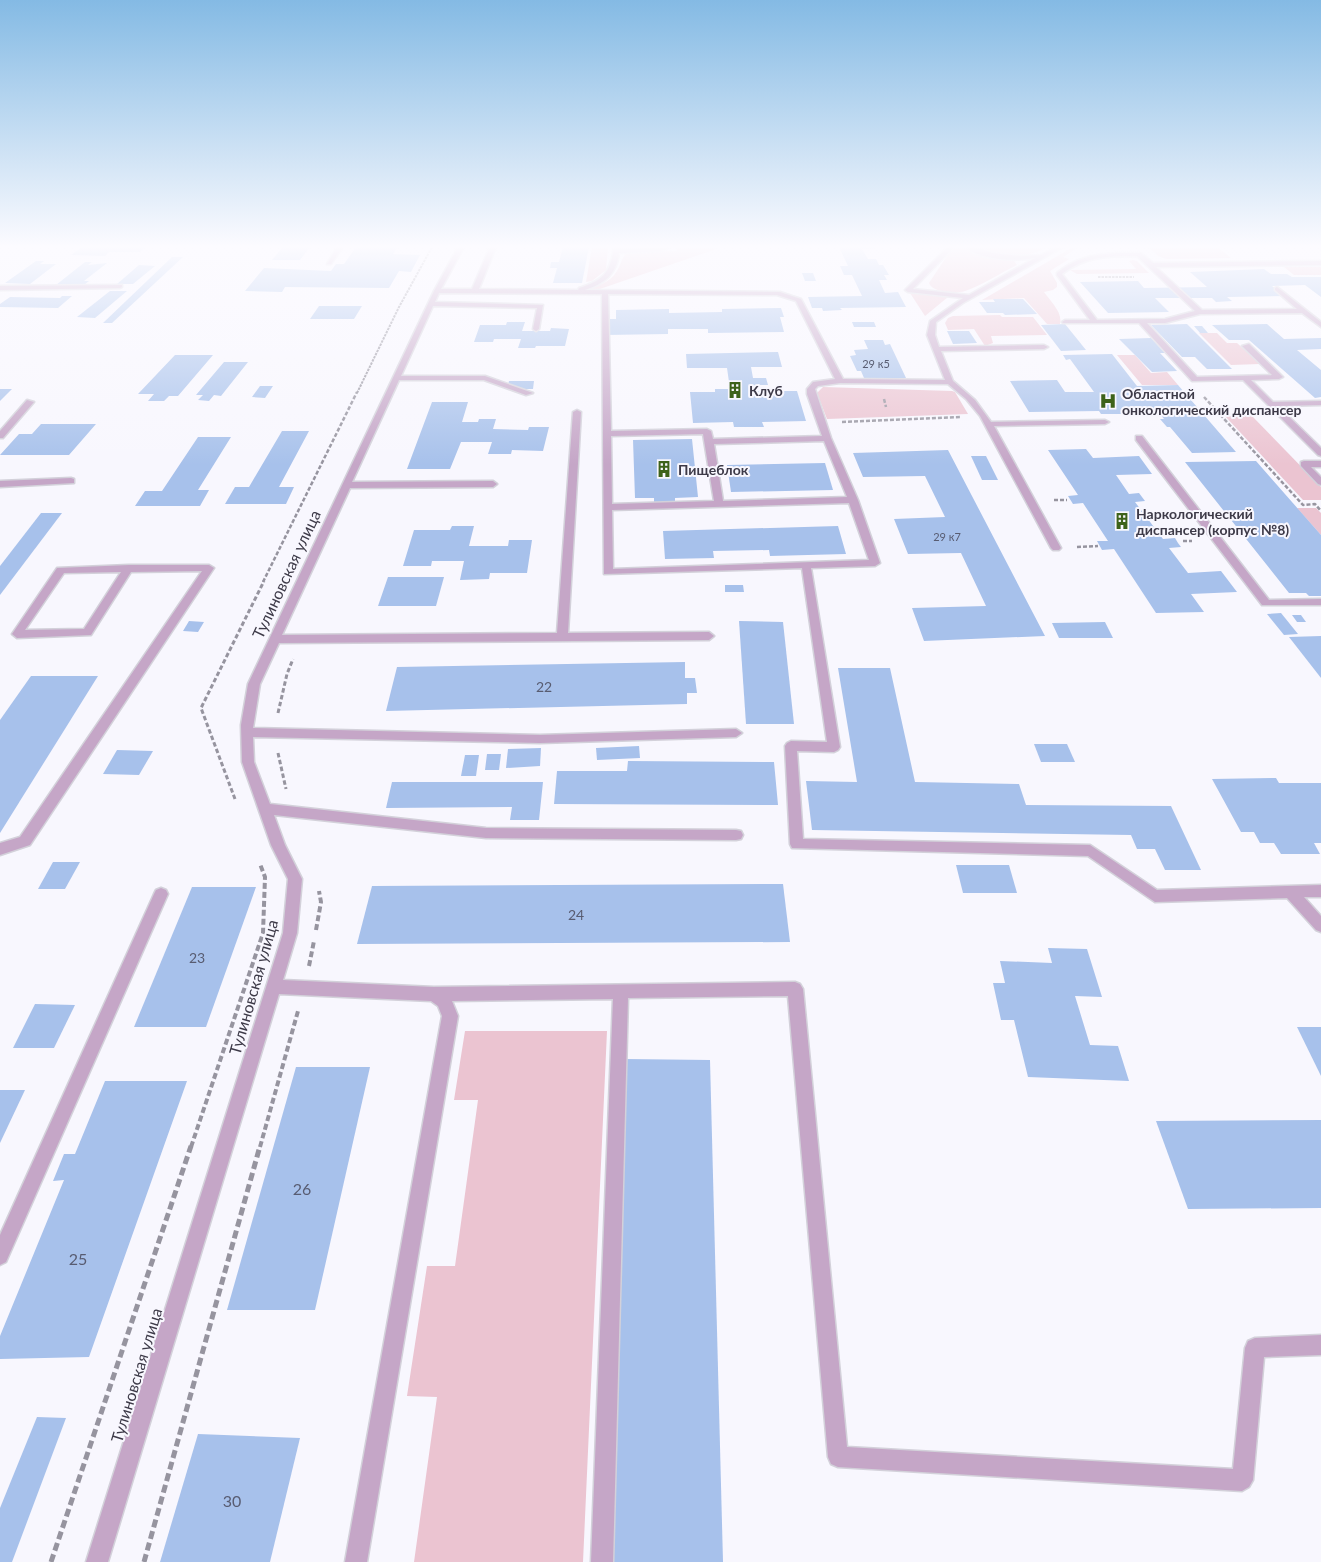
<svg xmlns="http://www.w3.org/2000/svg" width="1321" height="1562" font-family="Lato,sans-serif">
  <style>
    .green { fill: #ebc4d1 }
    .building { fill: #a7c1eb }
    .lines { fill: none; stroke-linecap: round; stroke-linejoin: round }
    .minor-casing { stroke: #d3d1da; stroke-width: 3 }
    .path-far4 { stroke: #96949f; stroke-width: 2; stroke-dasharray: 2.5 1; stroke-linecap: butt }
    .path-far3 { stroke: #96949f; stroke-width: 2.5; stroke-dasharray: 4 2; stroke-linecap: butt }
    .path-far2 { stroke: #96949f; stroke-width: 3; stroke-dasharray: 4.5 2.5; stroke-linecap: butt }
    .path-far1 { stroke: #96949f; stroke-width: 4; stroke-dasharray: 6 3; stroke-linecap: butt }
    .path { stroke: #96949f; stroke-width: 5; stroke-dasharray: 8 4; stroke-linecap: butt }
    .minor { fill: #c5a6c7; fill-rule: evenodd }
    .labels { text-anchor: middle; dominant-baseline: central; stroke-width: 4; stroke-linejoin: round; paint-order: stroke }
    .far-number-label { font-size: 11px; fill: #585c71 }
    .far-poi-label { font-size: 14px; font-weight: bold; fill: #3d3a48; stroke: #f8f7fe; text-anchor: start }
    .number-label { font-size: 14px; fill: #585c71 }
    .street-label { font-size: 16px; fill: #3d3a48; stroke: #f8f7fe }
    .near-number-label { font-size: 16px; fill: #585c71 }
  </style>
  <rect width="100%" height="100%" fill="#f8f7fe"/>
  <!-- green -->
  <g class="green">
    <path d="M592 247H608L606 270 592 281 586 282Z"/>
    <path d="M676 247H722L597 290H586C598 285 610 283 617 271 621 265 621 258 627 253L677 251Z"/>
    <path d="M953 247H962L981 255 1014 261 1017 265C1000 273 983 285 965 291 955 294 933 293 929 283Z"/>
    <path d="M979 247H1046C1029 260 997 254 979 247Z"/>
    <path d="M1073 247H1079L1063 257 1069 259 1050 271 1057 283V287L1053 290 1044 292C1050 301 1063 312 1060 324H1047L1024 298 982 300Z"/>
    <path d="M1147 247H1217L1231 258 1167 259 1160 257Z"/>
    <path d="M1133 260 1137 261 1149 273 1077 274 1070 270 1136 269 1129 261Z"/>
    <path d="M1284 267H1321V275H1294Z"/>
    <path d="M910 293 948 297 925 316Z"/>
    <path d="M1000 315 1002 317H1033L1047 335 991 336 993 343 985 346 974 329 948 330 945 323 948 318 953 316Z"/>
    <path d="M1199 333H1217L1227 343H1237L1260 364 1231 365Z"/>
    <path d="M1117 355H1135L1151 373 1167 372 1178 385H1142Z"/>
    <path d="M823 387 952 391 955 392 968 414 827 419 817 393Z"/>
    <path d="M1225 416H1252L1321 487V500H1303Z"/>
    <path d="M1297 508H1316L1321 513V535Z"/>
    <path d="M465 1031H607L583 1562H414L437 1397 407 1396 427 1266H455L478 1100H454Z"/>
  </g>
  <!-- building -->
  <g class="building">
    <path d="M82 247H146L140 252H109L105 256 71 255Z"/>
    <path d="M283 247H310L300 260H272Z"/>
    <path d="M356 247H398L393 254 420 255 411 272 399 271 389 288 285 287 282 292 245 291 264 268 331 271 336 264H344Z"/>
    <path d="M563 247H589L582 283H553L557 268H550L551 262H559Z"/>
    <path d="M839 247H874L875 249H862L868 259H876L879 265H883L889 275H884L887 280H879L885 293 898 292 906 307 840 308 842 310 823 311 822 308H812L808 297 862 296 852 275H844L840 266H848Z"/>
    <path d="M172 257H183L112 323H103Z"/>
    <path d="M36 261H44L40 264H56L30 284 5 283Z"/>
    <path d="M85 262H92L88 265 107 263 84 281H89L84 285H56Z"/>
    <path d="M139 265 155 266 133 284H117Z"/>
    <path d="M1264 269 1271 274H1287L1292 277H1321V297L1305 285 1272 286 1285 296 1227 297 1232 301 1216 302 1212 298H1155L1169 312 1108 313 1080 282 1138 281 1144 288 1207 287 1190 272Z"/>
    <path d="M802 273H813L816 281H805Z"/>
    <path d="M110 291H127L95 318 77 317Z"/>
    <path d="M62 296H72L58 308 0 307V304L10 297 60 298Z"/>
    <path d="M993 299H1023L1037 314 1005 315 1003 313H987L979 302H995Z"/>
    <path d="M319 306H362L354 319H310Z"/>
    <path d="M781 308 784 317H780L784 332 708 333V329H668V334L605 335V319H616V310L669 309V313L722 312V309Z"/>
    <path d="M507 322H525L522 331H550L551 328 569 329 565 346H536L535 348H518L521 339H494L493 342H474L480 325H506Z"/>
    <path d="M852 322H874L876 327H854Z"/>
    <path d="M1065 324 1086 350 1061 351 1041 325Z"/>
    <path d="M1187 324 1232 369H1207L1195 357H1182L1151 325Z"/>
    <path d="M1267 324 1284 339 1321 338V349L1297 350 1321 370V397L1315 398 1249 340H1229L1212 325Z"/>
    <path d="M1194 326H1202L1208 333H1200Z"/>
    <path d="M947 331H969L977 343 953 344Z"/>
    <path d="M1151 338 1165 353H1160L1177 371 1152 372 1119 339Z"/>
    <path d="M864 340H883L885 345 890 344 906 378H864L861 371H857L850 356 856 355 854 350 868 349Z"/>
    <path d="M778 352 782 367H751L753 378H766L768 385H755L756 391H797L806 421 762 422 764 427H734L733 422 693 423 690 392H715V389H730L727 368H687L686 354Z"/>
    <path d="M1112 354 1137 386 1178 385 1236 452 1192 453 1170 427H1167L1160 419H1164L1157 410 1124 411 1127 414H1101L1099 411 1029 412 1010 381 1057 380 1065 392H1094L1070 359 1066 360 1063 355Z"/>
    <path d="M175 355H213L178 396H169L164 401H148L154 394H138Z"/>
    <path d="M224 362H248L221 396 214 395 209 401 198 400 203 395H196Z"/>
    <path d="M509 381H534L533 389H507Z"/>
    <path d="M260 386H273L265 398 252 397Z"/>
    <path d="M0 389H12L0 401Z"/>
    <path d="M432 402H468L462 422H478L479 419H496L493 429 528 430 529 427H549L543 451 512 450 511 454H488L492 442H461L450 469H407Z"/>
    <path d="M41 424H96L69 455H0L19 434H32Z"/>
    <path d="M282 431H309L279 487H294L286 504H225L235 487H249Z"/>
    <path d="M198 437H231L198 490H209L200 506H135L145 491H162Z"/>
    <path d="M692 439 698 497 675 498V502L654 503V498H635L633 440Z"/>
    <path d="M1086 449 1093 458 1139 456 1152 474 1116 475 1129 494 1139 493 1145 501 1135 502 1163 539 1175 538 1178 543 1181 547 1169 548 1188 573 1221 571 1237 592 1191 594 1204 612 1156 613 1114 549 1102 550 1097 541H1108L1083 503 1073 504 1068 496 1078 495 1048 450Z"/>
    <path d="M948 450 1045 636 924 641 912 608 986 606 961 553 908 554 894 519 945 517 925 476 863 477 853 453Z"/>
    <path d="M971 456H986L998 480H982Z"/>
    <path d="M1256 461 1321 535V596H1309L1306 593H1289L1185 462Z"/>
    <path d="M825 463 833 490 731 492 727 465Z"/>
    <path d="M41 513H62L0 595V566Z"/>
    <path d="M452 526H474L469 546H508L509 540H532L527 573H490L489 579 460 580 464 561H432L431 566H403L414 530H450Z"/>
    <path d="M838 526 846 554 770 556 769 550 713 551 714 558 665 559 663 531Z"/>
    <path d="M388 577H444L436 606H378Z"/>
    <path d="M725 585H743L744 592H725Z"/>
    <path d="M1281 613 1298 634 1284 635 1267 614Z"/>
    <path d="M1292 615H1301L1306 622H1297Z"/>
    <path d="M189 621 204 622 198 632 183 631Z"/>
    <path d="M739 621 783 622 794 724H746Z"/>
    <path d="M1105 622 1113 638H1059L1052 623Z"/>
    <path d="M1321 636V678L1289 637Z"/>
    <path d="M685 662V678H695L697 693H687V704L386 711 397 667Z"/>
    <path d="M838 668H890L915 782 1019 784 1026 805 1171 806 1201 870H1165L1155 849H1137L1131 835 812 830 806 781 857 782Z"/>
    <path d="M31 676H98L0 833V720Z"/>
    <path d="M1034 744H1067L1075 762H1041Z"/>
    <path d="M639 746 640 758 597 760 596 748Z"/>
    <path d="M541 748 540 766 506 768 508 749Z"/>
    <path d="M117 750 153 751 139 775 103 774Z"/>
    <path d="M487 754H501L499 770H485Z"/>
    <path d="M465 755H479L476 776H461Z"/>
    <path d="M628 761 774 762 778 805 554 804 557 771H627Z"/>
    <path d="M1276 778 1279 783H1321V843H1314L1320 854H1281L1274 843H1260L1254 832H1241L1212 779Z"/>
    <path d="M392 782H543L539 820H510L512 807 386 808Z"/>
    <path d="M53 862H80L65 889H38Z"/>
    <path d="M956 865H1009L1017 893H963Z"/>
    <path d="M783 884 790 942 357 944 372 886Z"/>
    <path d="M192 887H256L206 1027H134Z"/>
    <path d="M1048 948 1087 949 1102 997 1075 996 1090 1045 1118 1046 1129 1081 1028 1077 1014 1020H1001L993 983H1005L1000 961 1052 963Z"/>
    <path d="M35 1004 75 1005 54 1048H13Z"/>
    <path d="M1297 1027H1321V1076Z"/>
    <path d="M625 1059 710 1060 723 1562H605Z"/>
    <path d="M296 1067H370L315 1310H227Z"/>
    <path d="M105 1081H187L89 1357 0 1359V1336L64 1180 53 1181 64 1154H75Z"/>
    <path d="M0 1090H25L0 1143Z"/>
    <path d="M1321 1120V1208L1188 1209 1156 1121Z"/>
    <path d="M37 1417 66 1418 12 1562H0V1508Z"/>
    <path d="M198 1434 300 1438 270 1562H160Z"/>
  </g>
  <g class="lines">
    <!-- minor casing -->
    <g class="minor-casing">
      <g id="minor">
        <path d="M337 247H343L331 264H327Z"/>
        <path d="M458 247H464L441 289H472L490 247H496L479 289 578 290 579 288C604 280 610 273 614 247H620V249L671 247 660 251 619 253C617 274 604 284 585 290L780 292 801 299 843 379 945 380 927 335 930 321 963 298 908 292 905 290 948 247H954L913 289 969 295 1035 258C1015 261 982 261 965 247H973L993 253 1020 256 1041 255 1056 247H1063L963 303 936 322 935 335 939 347 1044 345 1048 347 1044 349 941 351 953 381 975 400 991 422 1105 420 1109 422 1105 424 994 426 1061 548 1059 550H1053L1051 548 980 416 966 399 948 384 840 383 818 386 815 389 831 438 858 500 880 563 875 566 811 568 840 747 838 750 834 752 797 751 803 839 1090 845 1157 890 1321 885V897H1304L1321 916V932L1316 930 1287 898 1155 902 1088 856 792 848 790 844 785 746 787 743 791 741 827 742 802 568 604 574 602 294 439 293 435 302 543 305 539 329 536 331 533 329 537 308 433 306 401 376H485L533 393 526 395 484 380H399L352 482 493 481 497 484 493 487 350 488 282 635 557 633 573 412 577 410 581 412 568 633 709 632 714 636 709 640 279 643 260 684 253 728 540 735 736 729 742 733 736 737 540 743 253 737 254 762 270 804 486 828 736 830 741 831 743 835 741 839 736 840 486 838 274 815 285 845 302 879 297 933 283 980 434 987 795 982 800 984 803 989 847 1447 1233 1469 1245 1348 1248 1341 1255 1338 1321 1335V1355L1264 1357 1253 1480 1249 1487 1242 1491 838 1467 831 1464 828 1457 788 996 628 998 613 1562H591L613 999 452 1001 458 1016 367 1562H345L442 1016 438 1006 431 1001 279 994 108 1562H86L283 933 288 879 271 845 242 762 241 725 248 684 434 291ZM608 294 777 295 796 301 835 379 813 382 807 389V394L822 436 713 439 711 431 707 429 611 431ZM703 434 714 501 612 504 611 436ZM824 441 847 497 723 501 714 444ZM849 503 869 560 613 569 612 510Z"/>
        <path d="M1118 253H1141L1153 263 1321 261V265L1156 267 1202 310 1297 309 1275 290V288L1277 287 1321 322V327L1302 313 1200 314 1165 323H1147L1197 377 1272 375 1242 346 1249 344 1283 377 1279 379 1251 380 1273 402 1321 401V405L1278 406 1321 448V456L1318 455 1243 380 1192 381 1139 323H1063L1062 322 1065 320H1090L1057 275V273C1075 258 1094 254 1118 253ZM1137 256 1195 311 1165 319 1097 320 1062 274C1085 256 1110 256 1137 256Z"/>
        <path d="M122 285V287L120 288 0 290V286Z"/>
        <path d="M27 400 34 402 3 438H0V431Z"/>
        <path d="M1136 436H1142L1269 600 1321 599V605H1262L1136 440Z"/>
        <path d="M1304 461H1321V467H1311L1321 477V485L1318 484 1301 466V462Z"/>
        <path d="M71 478 74 479V483L0 487V481Z"/>
        <path d="M129 565H209L214 568 30 845 0 855V843L20 837 202 571 131 572 91 635 17 638 12 634 57 568ZM121 572 84 629 25 630 64 573Z"/>
        <path d="M161 888 166 890 168 894 6 1262 0 1265V1235L154 894 156 890Z"/>
      </g>
    </g>
    <!-- path-far4 -->
    <g class="path-far4">
      <path d="M1098 277H1134"/>
      <path d="M357 393 399 307 432 247"/>
    </g>
    <!-- path-far3 -->
    <g class="path-far3">
      <path d="M1204 397 1303 505 1315 504 1321 511"/>
      <path d="M884 399 886 407"/>
      <path d="M842 422 960 417"/>
      <path d="M1054 500H1067"/>
      <path d="M1183 541H1192"/>
      <path d="M1077 547 1098 546"/>
      <path d="M263 582 357 392"/>
    </g>
    <!-- path-far2 -->
    <g class="path-far2">
      <path d="M278 713 287 674 293 659"/>
      <path d="M278 753 286 789"/>
      <path d="M235 799 201 708 264 581"/>
    </g>
    <!-- path-far1 -->
    <g class="path-far1">
      <path d="M316 930 321 902 319 891"/>
      <path d="M309 966 314 941"/>
      <path d="M191 1147 263 933 265 877 260 864"/>
      <path d="M260 1147 298 1011"/>
    </g>
    <!-- path -->
    <g class="path">
      <path d="M51 1562 191 1146"/>
      <path d="M144 1562 260 1146"/>
    </g>
    <!-- minor -->
    <use href="#minor" class="minor"/>
  </g>
  <!-- sky -->
  <linearGradient id="sky" x2="0" y2="1"><stop stop-color="#84bae4"/><stop offset="0.53" stop-color="#fcfbff"/><stop offset="1" stop-color="#fcfbff" stop-opacity="0"/></linearGradient>
  <rect width="1321" height="465" fill="url(#sky)"/>
  <!-- icons -->
  <defs>
    <g id="building-bare" transform="scale(1.35)"><path d="M-4-6H4V6H1V3H-1V6H-4ZM-2.5-4.3h1.7v1.8h-1.7ZM.8-4.3h1.7v1.8H.8ZM-2.5-1h1.7V.8h-1.7ZM.8-1h1.7V.8H.8Z" fill="#3d621a" stroke="#f8f7fe" stroke-width="2.5" paint-order="stroke"/></g>
    <g id="hospital-bare" transform="scale(1.35)"><path d="M-5-5h3v3.5h4V-5h3V5h-3V1.5h-4V5h-3Z" fill="#3d621a" stroke="#f8f7fe" stroke-width="2.5" paint-order="stroke"/></g>
  </defs>
  <g fill-rule="evenodd">
    <use href="#building-bare" x="735" y="390"/>
    <use href="#hospital-bare" x="1108" y="401"/>
    <use href="#building-bare" x="664" y="469"/>
    <use href="#building-bare" x="1122" y="521"/>
  </g>
  <g class="labels">
    <!-- far-number labels -->
    <g class="far-number-label">
      <text x="876" y="363">29 к5</text>
      <text x="947" y="536">29 к7</text>
    </g>
    <!-- far-poi labels -->
    <g class="far-poi-label">
      <text x="749" y="390">Клуб</text>
      <text x="1122" y="393">Областной<tspan x="1122" dy="16">онкологический диспансер</tspan></text>
      <text x="678" y="469">Пищеблок</text>
      <text x="1136" y="513">Наркологический<tspan x="1136" dy="16">диспансер (корпус №8)</tspan></text>
    </g>
    <!-- number labels -->
    <g class="number-label">
      <text x="544" y="686">22</text>
      <text x="576" y="914">24</text>
      <text x="197" y="957">23</text>
    </g>
    <!-- street labels -->
    <g class="street-label">
      <text transform="translate(286 574) rotate(-65)">Тулиновская улица</text>
      <text transform="translate(253 987) rotate(-74)">Тулиновская улица</text>
      <text transform="translate(136 1375) rotate(-73)">Тулиновская улица</text>
    </g>
    <!-- near-number labels -->
    <g class="near-number-label">
      <text x="302" y="1188">26</text>
      <text x="78" y="1258">25</text>
      <text x="232" y="1500">30</text>
    </g>
  </g>
</svg>
